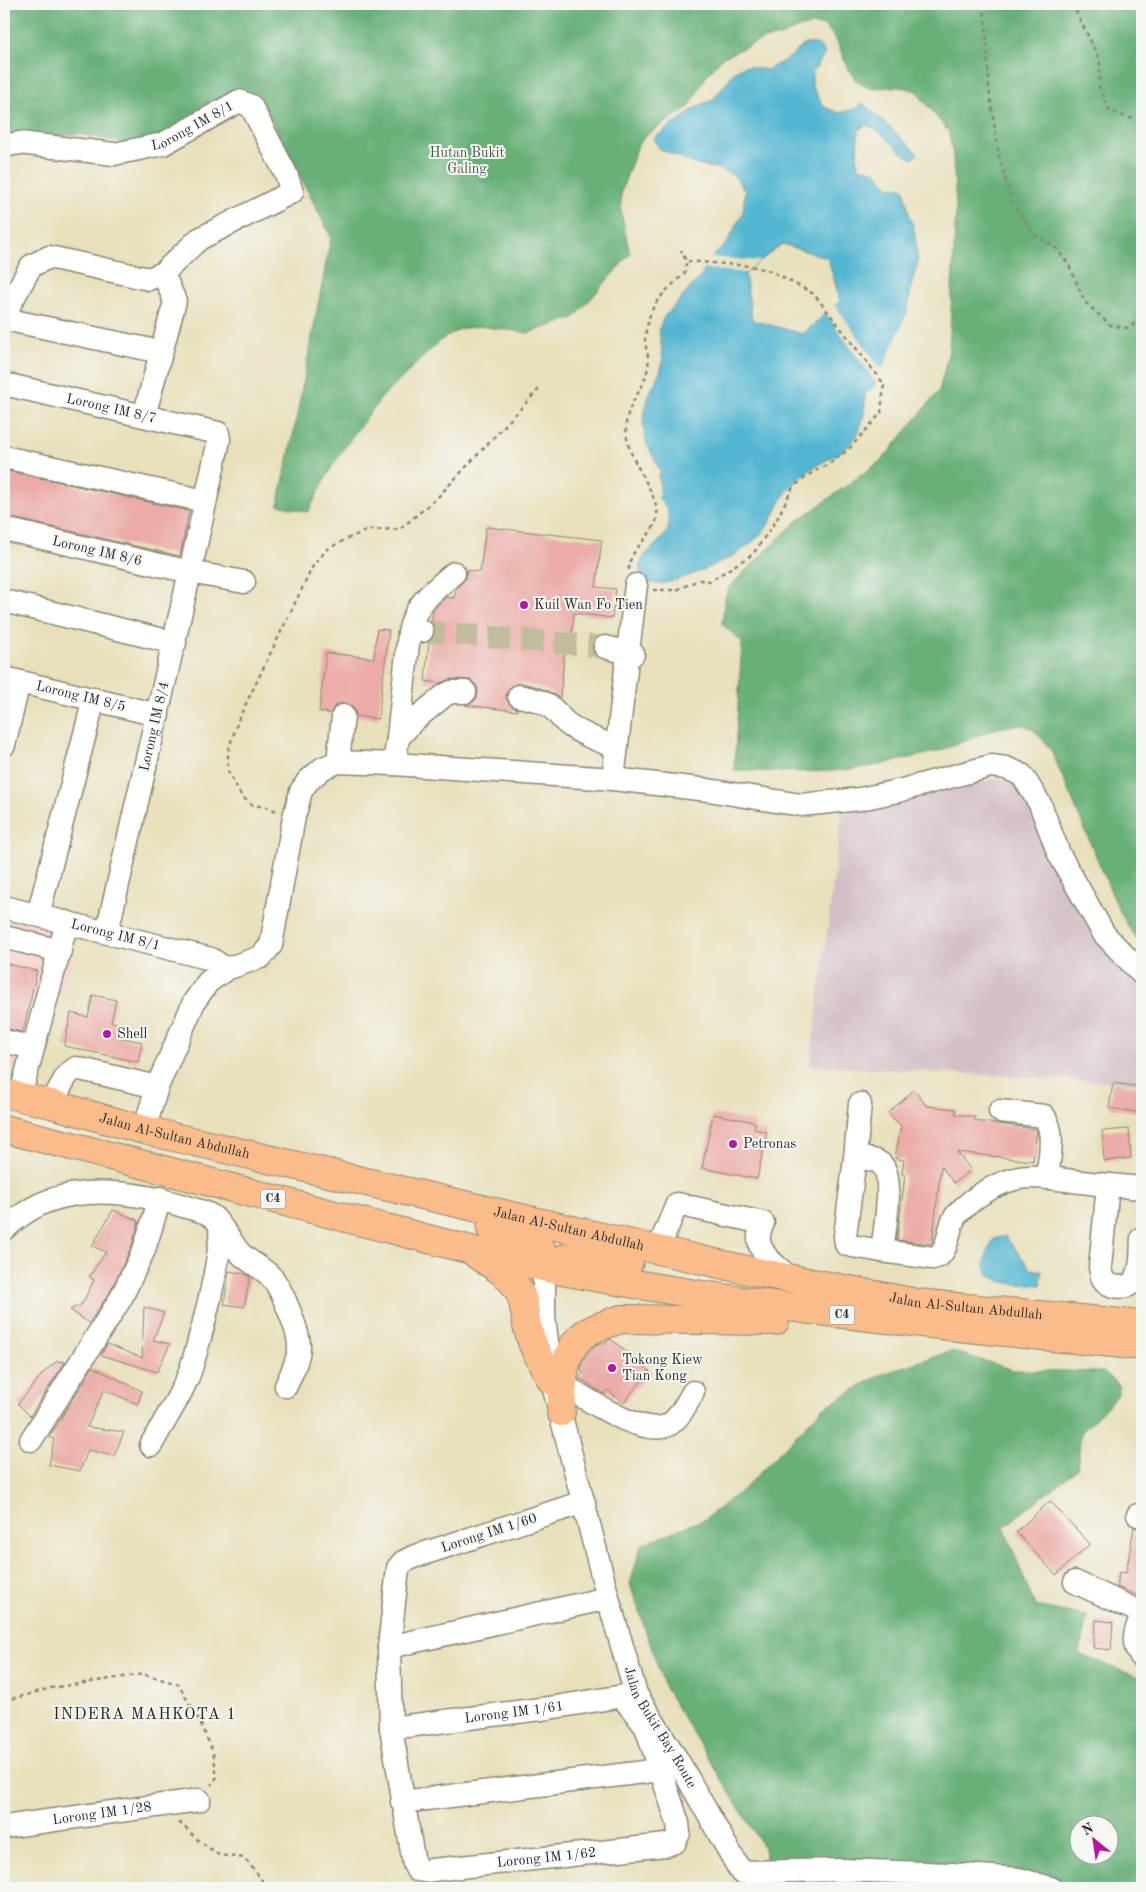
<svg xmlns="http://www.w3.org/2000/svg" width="1146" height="1892" font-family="'Old Standard TT',serif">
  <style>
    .built { fill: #f7d0ce }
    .industrial { fill: #d2bec4 }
    .forest { fill: #68b078; stroke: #4a6e52; fill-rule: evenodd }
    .water { fill: #52b6d1; stroke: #3e707e; fill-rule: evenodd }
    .pier { fill: #e8e0bb }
    .building { fill: #ebaca7 }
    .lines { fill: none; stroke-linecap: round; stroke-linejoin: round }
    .minor-tunnel { stroke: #c2bc9e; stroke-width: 22; stroke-dasharray: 22 11; stroke-linecap: butt }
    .minor-casing { stroke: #8a8673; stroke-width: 25 }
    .major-casing { stroke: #8a8673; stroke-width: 30 }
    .path { stroke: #8a8673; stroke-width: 2.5; stroke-dasharray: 4 4; stroke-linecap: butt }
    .minor { stroke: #fff; stroke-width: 22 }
    .major { stroke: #fabc8b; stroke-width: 28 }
    .poi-dot { fill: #b5179e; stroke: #f6f6f2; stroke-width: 2 }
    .labels { text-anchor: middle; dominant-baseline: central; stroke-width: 4; stroke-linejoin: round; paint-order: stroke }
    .shield { fill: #f6f6f2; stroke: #686867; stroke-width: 1 }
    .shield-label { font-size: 12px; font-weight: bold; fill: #2b2b2b }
    .street-label { font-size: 14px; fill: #2b2b2b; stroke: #f6f6f2 }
    .park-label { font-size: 14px; fill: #445c48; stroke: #f6f6f2 }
    .poi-label { font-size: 14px; fill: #2b2b2b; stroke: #f6f6f2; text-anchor: start }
    .quarter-label { font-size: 16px; letter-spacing: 1px; fill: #2b2b2b; stroke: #f6f6f2 }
  </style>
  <rect width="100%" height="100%" fill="#f6f6f2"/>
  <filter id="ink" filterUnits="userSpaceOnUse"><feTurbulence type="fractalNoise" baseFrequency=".02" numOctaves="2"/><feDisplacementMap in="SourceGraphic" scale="10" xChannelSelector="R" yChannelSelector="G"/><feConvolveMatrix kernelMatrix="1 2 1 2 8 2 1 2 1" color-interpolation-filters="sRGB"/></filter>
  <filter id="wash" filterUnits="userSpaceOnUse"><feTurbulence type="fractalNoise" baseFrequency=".0096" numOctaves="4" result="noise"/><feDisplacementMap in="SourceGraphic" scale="20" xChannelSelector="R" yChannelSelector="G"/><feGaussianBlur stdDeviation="1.12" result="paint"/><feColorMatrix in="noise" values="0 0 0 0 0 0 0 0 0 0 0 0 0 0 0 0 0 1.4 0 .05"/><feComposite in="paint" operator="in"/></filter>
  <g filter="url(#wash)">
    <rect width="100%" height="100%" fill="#e8e0bb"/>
    <!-- built -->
    <path class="built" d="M4 916 77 933 42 1075 4 1066Z"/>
    <!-- industrial -->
    <path class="industrial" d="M1000 778 1018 787 1059 873 1142 984V1084L810 1065 842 814Z"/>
    <!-- forest -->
    <g class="forest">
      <path d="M4 4H1142V944L1131 931 1118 908 1052 752C1044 741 1033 724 1018 725 990 726 962 745 935 752 901 760 865 770 830 771 798 773 766 771 734 770L742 642 722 624C724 611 723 599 729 587L796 522 882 460 939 391 949 351 956 207 953 157 949 132 916 91C910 89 903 87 897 87 887 86 875 90 865 86 848 79 844 58 838 44 835 36 829 31 823 25H810L798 28 781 36 764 39 741 49 722 58 707 75 689 107 646 135 638 145 621 192V212L630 254 574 318 529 333 478 326 460 329 441 340 382 397 354 434 331 468 308 512 278 505 293 436 331 237 257 92 149 148 78 134 4 141Z"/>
      <path d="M951 1351 1014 1370 1103 1372 1120 1386 1117 1396 1081 1433 1077 1469 1004 1527 1035 1606 1087 1616 1079 1654 1142 1679V1888H769L764 1848 665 1688 630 1584 642 1544 705 1519 746 1487 823 1408 880 1375ZM1078 1824H1108V1854H1078Z"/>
    </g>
    <!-- water -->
    <g class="water">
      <path d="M805 44H818L823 49 825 54 812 73V86L824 107 839 113 855 109 863 104 884 122 918 154 913 159C894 151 886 131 866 125L858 130 857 160 859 167 875 171 889 187 904 188 909 214 914 229 918 262 912 282 908 309 874 386 865 394C865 410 864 423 856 437 848 450 835 455 823 462 812 468 801 476 792 485 779 498 775 519 762 533 755 540 745 549 736 554 722 563 673 584 658 584 652 583 645 581 642 575 631 557 664 543 668 529 669 523 668 516 668 510L659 498 660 484 658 475 661 472 646 442 643 420 649 395 660 372 663 361 659 329 664 317 702 275 708 261 727 243 743 212 745 191 734 175 716 168 697 165 660 149 653 139 698 106 713 100 735 71 745 66 767 70 789 58ZM782 244 828 258 840 301 803 334 752 320 745 273Z"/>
      <path d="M1005 1236 1031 1269 1042 1271 1041 1285C1025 1284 988 1287 985 1265 984 1256 991 1246 994 1239Z"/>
    </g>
    <!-- pier -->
    <g class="pier">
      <path d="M709 257 760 261 745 273 702 268Z"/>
      <path d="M835 305 883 372 877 384 826 313Z"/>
    </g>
    <g id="blocks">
      <!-- building -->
      <g class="building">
        <path d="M4 470 189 511 180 556 4 516Z"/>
        <path d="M486 527 602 540 596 587 616 589 612 618 574 613 570 649H565L560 697 538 687 522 683 515 684 509 688 506 694V699L510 705 517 709V711L465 705 472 703 477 698 478 692 477 686 471 680 451 679 440 683 425 681 429 641 435 633 432 623 433 610 446 597 454 598 456 589 466 578 467 570 480 572Z"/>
        <path d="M377 629 389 630 378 719 356 716 355 710 351 706 345 703 337 704 333 708 330 713 319 712 326 653 374 658Z"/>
        <path d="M4 963 37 971 23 1032 4 1028Z"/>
        <path d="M93 995 116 1000 111 1022 121 1024 118 1037 142 1042 138 1062 64 1046 71 1013 88 1017Z"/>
        <path d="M1113 1083 1142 1087V1113L1109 1108Z"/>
        <path d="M914 1090 927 1106 956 1109 955 1114 975 1117V1121L1036 1129 1037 1132 1033 1161 957 1152 971 1170 954 1183 941 1166 932 1244 897 1240 905 1175 902 1174 904 1160 895 1158 901 1126 888 1113Z"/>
        <path d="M713 1114 755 1122 754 1129 767 1132 757 1179 702 1168Z"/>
        <path d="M1129 1129 1131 1158 1104 1161 1102 1131Z"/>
        <path d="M113 1210 137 1220 139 1222 132 1245 110 1292 89 1323 70 1310 82 1304 94 1280 89 1277 106 1252 92 1246Z"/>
        <path d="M229 1271 245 1274 250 1277 244 1307 224 1304Z"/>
        <path d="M144 1307 164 1313 153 1340 170 1344 157 1372 101 1355 107 1344 142 1358Z"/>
        <path d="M611 1339 650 1371 623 1403 608 1390 604 1394 579 1378 583 1373 581 1370 582 1364 589 1351 596 1345 601 1343 603 1344Z"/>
        <path d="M57 1361 65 1362 30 1416 18 1404 44 1372Z"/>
        <path d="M93 1367 142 1391 138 1404 104 1390 87 1427 124 1432 114 1456 88 1450 80 1471 49 1465 54 1439 49 1437Z"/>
        <path d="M1050 1501 1090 1544 1056 1575 1016 1532Z"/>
        <path d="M1134 1527 1142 1529V1597L1117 1587 1119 1572 1126 1573Z"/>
        <path d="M1096 1620 1113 1622 1111 1650 1093 1648Z"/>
      </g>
    </g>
  </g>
  <g filter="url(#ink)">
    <use href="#blocks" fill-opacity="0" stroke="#8a8673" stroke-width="1"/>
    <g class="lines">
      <!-- minor-tunnel -->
      <path class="minor-tunnel" d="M423 631 605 647"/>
      <!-- minor casing -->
      <g class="minor-casing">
        <g id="minor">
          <path id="s1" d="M4 146 19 143 114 154 163 144 239 101 251 106 286 174 292 192 199 239 163 273 149 279 49 257 31 266 4 315"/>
          <path d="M4 319 161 352"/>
          <path id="s2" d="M4 384 218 433 219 440 190 572 4 529"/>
          <path d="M144 416 175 301 163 273"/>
          <path d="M4 457 205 501"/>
          <path d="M4 601 175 643"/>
          <path d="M422 631 416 630 409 634C413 605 433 591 454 573"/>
          <path d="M605 647 633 654"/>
          <path id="s3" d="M4 678 158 715"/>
          <path d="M519 696C532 699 546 701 555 711 560 716 563 721 569 725 583 735 599 741 616 747"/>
          <path d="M398 738 409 634"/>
          <path d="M4 745 19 682"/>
          <path d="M338 762 343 716"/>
          <path d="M394 764 398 738 413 721 445 695 451 692H465"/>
          <path d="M613 779 636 585"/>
          <path id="s4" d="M4 907 211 959 226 969"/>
          <path d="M38 915 94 699"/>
          <path id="s5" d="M107 932 190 572 244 582"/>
          <path d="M4 937 60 951"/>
          <path d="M4 1041 33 1048"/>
          <path d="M20 1097 67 922"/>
          <path d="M51 1104 67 1075 76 1068 157 1087"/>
          <path d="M860 1104 855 1158 845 1236 846 1244 852 1246 882 1251"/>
          <path d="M1000 1111 1044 1116C1056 1133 1049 1158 1047 1178"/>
          <path d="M144 1130 157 1087 194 1002 208 982 226 969 261 957 271 945 294 817 301 791 308 781 323 768 338 762 394 764 613 779 708 790 801 805 860 799 898 791 991 766 1006 768 1022 775 1040 804 1059 854 1104 934 1142 974"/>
          <path d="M855 1158C864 1159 874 1158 881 1164 895 1176 884 1233 882 1251L933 1258 939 1256C951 1245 947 1223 959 1212 975 1196 998 1182 1019 1178 1036 1175 1056 1179 1073 1181 1096 1184 1119 1186 1142 1188"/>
          <path d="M1108 1185 1100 1267C1101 1271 1101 1275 1103 1279 1109 1288 1127 1290 1134 1281 1143 1271 1141 1251 1142 1238"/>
          <path d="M219 1224C227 1233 232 1244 239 1252 249 1263 263 1267 272 1278 282 1289 299 1332 299 1346 299 1359 291 1374 286 1386"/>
          <path d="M4 1229C17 1218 31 1207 48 1201 91 1185 147 1194 190 1208 200 1211 213 1213 219 1224 227 1239 196 1359 187 1379 177 1402 163 1423 151 1445"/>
          <path d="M658 1250 677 1204 763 1223C761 1228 758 1234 759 1239 759 1255 779 1268 789 1277"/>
          <path id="s6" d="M544 1267V1317L552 1381 608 1598 636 1694 678 1761 741 1872"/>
          <path d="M563 1385C586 1398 645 1440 670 1424 681 1416 687 1403 693 1392"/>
          <path d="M31 1440 121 1298 144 1250 160 1198"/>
          <path id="s7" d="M584 1502 413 1557 403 1562 398 1568 389 1647 391 1728 414 1864 417 1870 423 1871 666 1845 675 1842 679 1833 678 1823 646 1727 623 1698"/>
          <path d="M1138 1515 1142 1516"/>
          <path d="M1075 1582 1142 1613"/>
          <path d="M1142 1618C1133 1632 1132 1645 1142 1658"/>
          <path d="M389 1647 608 1598"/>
          <path id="s8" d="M391 1728 549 1708 636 1694"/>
          <path d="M402 1802 660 1770"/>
          <path id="s9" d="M4 1827 199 1800"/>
          <path d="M741 1872 842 1870 952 1874 1019 1879 1051 1888"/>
        </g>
      </g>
      <!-- major casing -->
      <g class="major-casing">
        <g id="major">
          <path id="s10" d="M4 1093 51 1104 144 1130 658 1250 746 1270 917 1303 1142 1325"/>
          <path d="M4 1129C134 1161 263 1197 394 1230 444 1243 495 1257 547 1268 744 1307 943 1326 1142 1346"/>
          <path d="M491 1229C505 1233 536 1237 542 1251 544 1255 544 1262 544 1267"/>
          <path d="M478 1256C492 1265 508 1273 517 1288 525 1299 524 1311 527 1325 531 1345 542 1363 552 1381"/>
          <path d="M545 1267 566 1258 585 1254 629 1262"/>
          <path d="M561 1412C563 1387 561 1351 584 1334 595 1327 609 1323 621 1319L775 1321"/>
        </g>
      </g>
      <!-- path -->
      <g class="path">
        <path d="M983 4 986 27 989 88 999 156 1011 200 1034 234 1056 248 1069 265 1085 302 1110 325 1128 328 1142 318"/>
        <path d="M1072 4 1100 60 1099 86 1109 110 1128 118H1142"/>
        <path d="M629 570C628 548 654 537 657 517 660 497 632 464 628 443 619 406 643 397 648 367 650 357 646 350 645 341 645 334 648 321 650 315 657 295 674 285 686 271V261L681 250"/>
        <path d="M653 590H676L699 580 710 581 753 554 777 519 793 487 810 474 832 462 850 448 881 413 884 384 814 294 771 271 751 266 686 261"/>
        <path d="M276 811 264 806H254L242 797 228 771V751L239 718 313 566 327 549 349 538 368 530 400 529 437 498 539 389"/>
        <path d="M4 1701 51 1688 143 1674 178 1684 199 1720 213 1752 217 1777 211 1785"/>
        <path d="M179 1822 198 1840 219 1855 244 1858 261 1878 264 1888"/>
      </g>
      <!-- minor -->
      <use href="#minor" class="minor"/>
      <!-- major -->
      <use href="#major" class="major"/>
    </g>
  </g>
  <!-- markers -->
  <g class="poi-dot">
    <circle cx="524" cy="605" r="5"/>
    <circle cx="107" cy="1034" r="5"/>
    <circle cx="733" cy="1144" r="5"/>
    <circle cx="612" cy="1368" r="5"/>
  </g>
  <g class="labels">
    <!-- shield labels -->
    <g class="shield">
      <rect x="260.5" y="1189.5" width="25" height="19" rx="4"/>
      <rect x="829.5" y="1305.5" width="25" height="19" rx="4"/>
    </g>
    <g class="shield-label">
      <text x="273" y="1199">C4</text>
      <text x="842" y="1315">C4</text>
    </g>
    <!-- street labels -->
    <g class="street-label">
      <text stroke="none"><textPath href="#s1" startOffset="195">Lorong IM 8/1</textPath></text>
      <text stroke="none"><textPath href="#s2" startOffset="110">Lorong IM 8/7</textPath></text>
      <text transform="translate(97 551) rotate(13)">Lorong IM 8/6</text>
      <text stroke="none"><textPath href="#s3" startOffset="79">Lorong IM 8/5</textPath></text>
      <text stroke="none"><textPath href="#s5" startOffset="211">Lorong IM 8/4</textPath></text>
      <text stroke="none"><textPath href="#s4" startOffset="115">Lorong IM 8/1</textPath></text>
      <text stroke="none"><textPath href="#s10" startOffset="176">Jalan Al-Sultan Abdullah</textPath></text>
      <text stroke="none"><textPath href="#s10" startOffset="581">Jalan Al-Sultan Abdullah</textPath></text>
      <text stroke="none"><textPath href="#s10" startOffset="986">Jalan Al-Sultan Abdullah</textPath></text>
      <text transform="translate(489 1533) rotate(-18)">Lorong IM 1/60</text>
      <text stroke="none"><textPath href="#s8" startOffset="124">Lorong IM 1/61</textPath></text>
      <text stroke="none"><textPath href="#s6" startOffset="479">Jalan Bukit Bay Route</textPath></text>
      <text stroke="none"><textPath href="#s9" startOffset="99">Lorong IM 1/28</textPath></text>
      <text stroke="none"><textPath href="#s7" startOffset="634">Lorong IM 1/62</textPath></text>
    </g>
    <!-- park labels -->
    <g class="park-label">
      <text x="467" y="153">Hutan Bukit<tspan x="467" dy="16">Galing</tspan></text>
    </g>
    <!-- poi labels -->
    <g class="poi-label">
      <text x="534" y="605">Kuil Wan Fo Tien</text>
      <text x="117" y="1034">Shell</text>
      <text x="743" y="1144">Petronas</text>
      <text x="622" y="1360">Tokong Kiew<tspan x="622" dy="16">Tian Kong</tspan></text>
    </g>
    <!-- quarter labels -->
    <g class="quarter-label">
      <text x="145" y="1715">INDERA MAHKOTA 1</text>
    </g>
  </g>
  <!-- margin -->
  <rect width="1146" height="1892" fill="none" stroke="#f6f6f2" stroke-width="20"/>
  <!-- north arrow -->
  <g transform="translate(1094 1840) rotate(330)"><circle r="24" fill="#f6f6f2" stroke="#a5a5a2"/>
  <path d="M0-4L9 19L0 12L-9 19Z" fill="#b5179e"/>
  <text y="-8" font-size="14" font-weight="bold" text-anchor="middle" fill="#2b2b2b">N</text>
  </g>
</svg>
